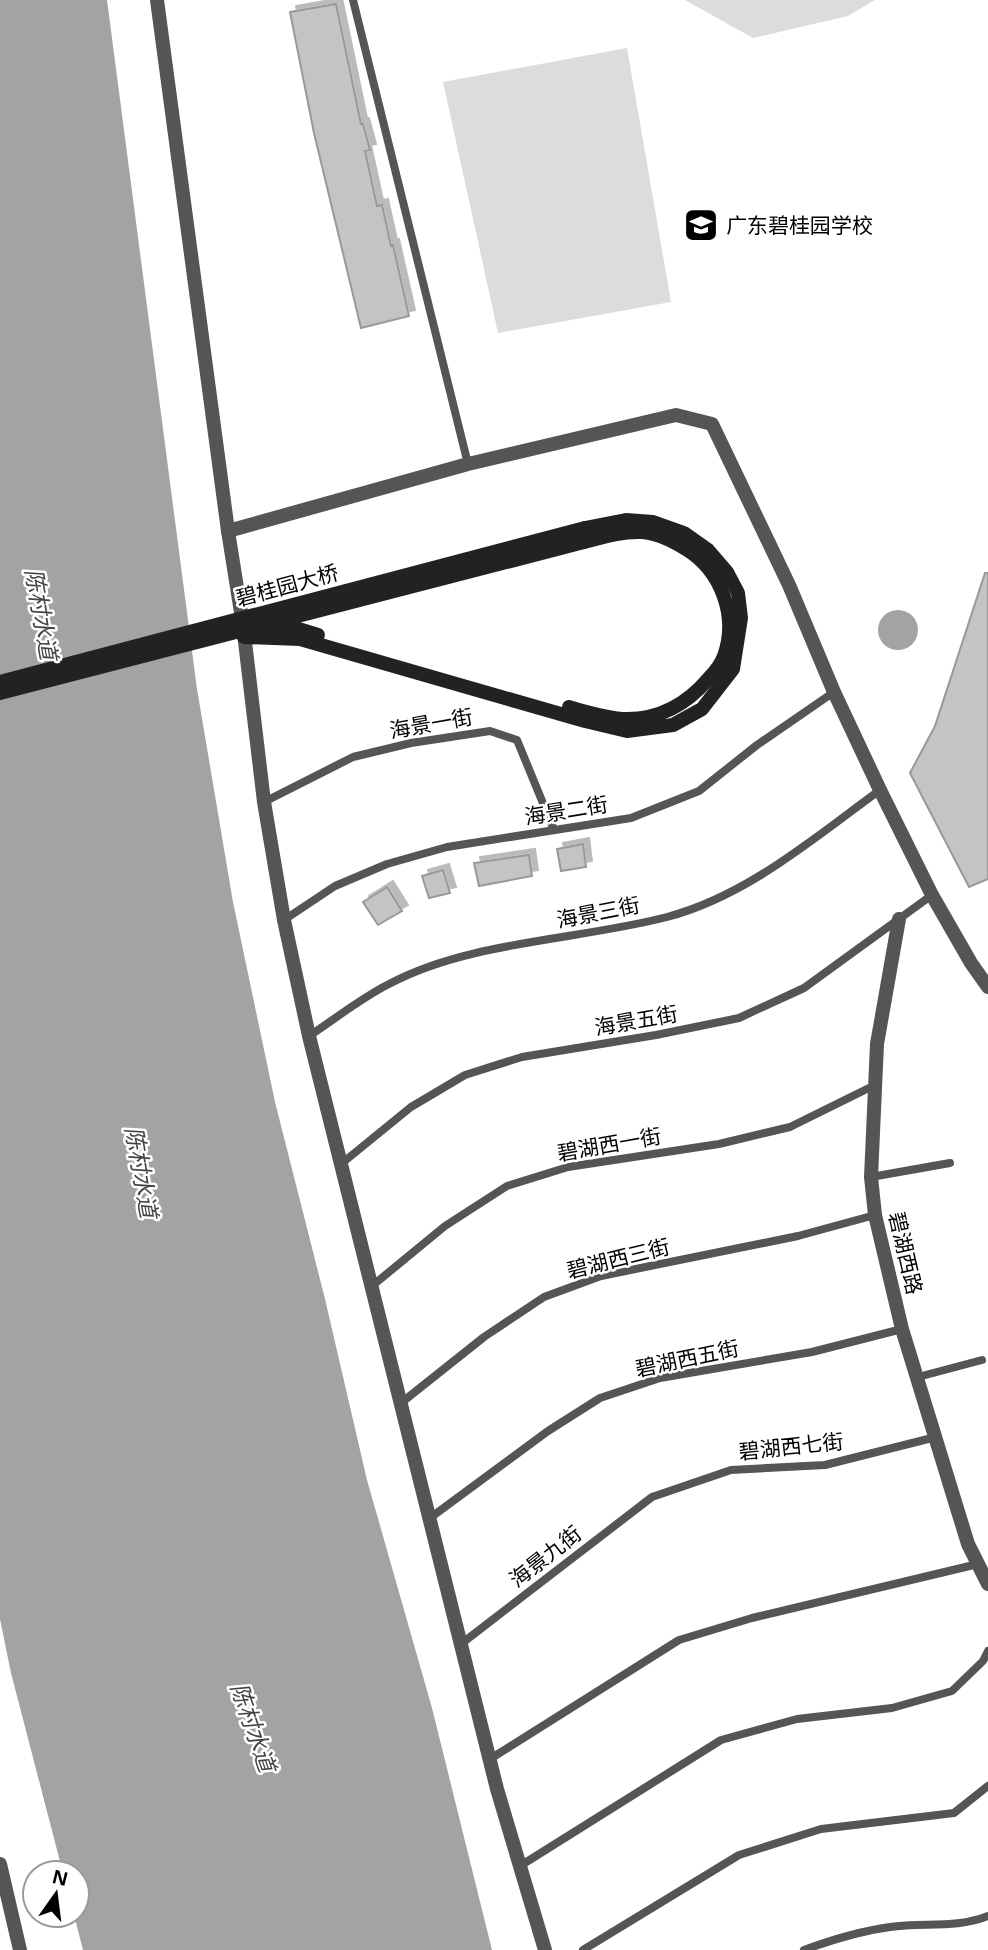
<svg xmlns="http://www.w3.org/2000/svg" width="988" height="1950" font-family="'Open Sans','Noto Sans SC',sans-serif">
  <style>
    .green { fill: #dcdcdc }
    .water { fill: #a3a3a3 }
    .building { fill: #c4c4c4; stroke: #999; stroke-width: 2; filter: url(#shadow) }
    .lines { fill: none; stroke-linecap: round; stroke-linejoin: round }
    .lane { stroke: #555; stroke-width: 8 }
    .street { stroke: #555; stroke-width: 14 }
    .secondary { stroke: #222; stroke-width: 14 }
    .secondary-bridge { stroke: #222; stroke-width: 14 }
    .labels { text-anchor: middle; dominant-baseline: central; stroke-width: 5; stroke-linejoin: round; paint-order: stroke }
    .poi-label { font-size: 21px; fill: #000; stroke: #fff; text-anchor: start }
    .street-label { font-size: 21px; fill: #000; stroke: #fff }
    .water-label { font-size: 23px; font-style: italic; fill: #444; stroke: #fff }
  </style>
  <defs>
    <filter id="shadow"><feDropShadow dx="6" dy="-6" stdDeviation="0" flood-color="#0004"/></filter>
  </defs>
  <rect width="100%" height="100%" fill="#fff"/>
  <!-- green -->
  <g class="green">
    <path d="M685 0H875L848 16 753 38Z"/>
    <path d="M627 48 671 302 498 333 443 82Z"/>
  </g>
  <!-- water -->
  <g class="water">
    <path d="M0 0H107L197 689 233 902 275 1102 325 1299 367 1480 432 1708 492 1950H83L74 1915H77V1873H63L11 1673 0 1619Z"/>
    <circle cx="898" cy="630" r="20"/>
  </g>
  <!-- building -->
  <g class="building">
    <path d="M336 4 361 124H363L370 150 365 151 377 206 382 205 391 246 393 245 409 316 361 328 314 133 290 12Z"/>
    <path d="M985 573H988V879L969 887 910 773 935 726Z"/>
    <path d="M583 844 586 867 561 871 557 849Z"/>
    <path d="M529 855 532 876 479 886 474 863Z"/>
    <path d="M443 870 450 893 429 898 422 876Z"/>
    <path d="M387 887 402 911 378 925 363 902Z"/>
  </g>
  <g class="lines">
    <!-- lane -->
    <g class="lane">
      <path d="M353 0 468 464"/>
      <path d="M264 802 353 757 411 743 490 731 517 740 554 830"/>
      <path d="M284 920 335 886 387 864 447 847 631 818 699 791 757 745 834 692"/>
      <path d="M309 1036C335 1019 361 998 389 984 469 941 579 940 667 917 747 896 814 838 880 790"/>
      <path d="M341 1164 411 1107 465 1075 522 1057 656 1035 739 1018 804 988 932 895"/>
      <path d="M871 1177 950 1163"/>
      <path d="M372 1286 445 1226 507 1186 568 1167 719 1144 790 1127 875 1085"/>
      <path d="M918 1377 982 1360"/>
      <path d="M401 1403 484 1337 544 1297 601 1276 798 1236 875 1215"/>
      <path d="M430 1518 548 1431 600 1398 660 1378 812 1352 902 1329"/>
      <path d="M461 1644 652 1497 731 1470 825 1465 936 1437"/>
      <path d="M490 1759 679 1640 752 1618 978 1564"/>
      <path d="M520 1866 721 1740 797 1719 892 1708 952 1691 983 1661 988 1651"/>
      <path d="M583 1950 739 1855 821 1829 954 1813 988 1786"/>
      <path d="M804 1950C831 1940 861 1931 890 1927 923 1922 956 1929 988 1916"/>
    </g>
    <!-- street -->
    <g class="street">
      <path d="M157 0 228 531 243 625 264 802 284 920 309 1036 497 1789 545 1950"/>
      <path d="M228 531 468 464 676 415 712 424 789 585 834 692 880 790 932 895 971 963 988 987"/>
      <path d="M899 919 877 1044 871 1177 875 1215 902 1329 968 1544 988 1584"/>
      <path d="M0 1864 20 1950"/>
    </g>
    <!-- secondary -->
    <g class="secondary">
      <path d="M265 626 292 627 318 635"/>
      <path d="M244 637 300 639 585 721 627 731 673 725 702 709 733 669 741 618 738 593 727 572 708 550 684 533 653 522 626 520 585 528"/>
      <path d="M569 707C586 712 609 719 627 719 661 719 688 703 709 678 715 672 721 664 724 656 738 617 722 571 686 549 673 541 658 533 642 532 622 531 603 537 584 542"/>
    </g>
    <!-- secondary-bridge -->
    <g class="secondary-bridge">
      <path d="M0 682 585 528"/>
      <path d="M0 693 584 542"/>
    </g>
  </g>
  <!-- icons -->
  <defs>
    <g id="school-square" transform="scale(1.75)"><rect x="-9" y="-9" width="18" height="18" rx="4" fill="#000" stroke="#fff"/><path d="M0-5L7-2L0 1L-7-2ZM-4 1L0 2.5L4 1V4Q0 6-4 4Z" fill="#fff"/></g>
  </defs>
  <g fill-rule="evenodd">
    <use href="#school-square" x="701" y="225"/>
  </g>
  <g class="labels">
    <!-- poi labels -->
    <g class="poi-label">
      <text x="726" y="225">广东碧桂园学校</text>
    </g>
    <!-- street labels -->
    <g class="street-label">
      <text transform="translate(287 585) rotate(-15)">碧桂园大桥</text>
      <text transform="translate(431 723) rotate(-10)">海景一街</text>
      <text transform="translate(566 810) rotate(-9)">海景二街</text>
      <text transform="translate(598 912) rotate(-11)">海景三街</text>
      <text transform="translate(636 1020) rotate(-10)">海景五街</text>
      <text transform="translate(609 1144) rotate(-10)">碧湖西一街</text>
      <text transform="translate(906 1253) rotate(77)">碧湖西路</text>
      <text transform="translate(618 1258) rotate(-14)">碧湖西三街</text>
      <text transform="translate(687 1358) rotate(-12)">碧湖西五街</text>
      <text transform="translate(791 1446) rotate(-6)">碧湖西七街</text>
      <text transform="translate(545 1556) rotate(-38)">海景九街</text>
    </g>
    <!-- water labels -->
    <g class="water-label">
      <text transform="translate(42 614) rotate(80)">陈村水道</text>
      <text transform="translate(142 1172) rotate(80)">陈村水道</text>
      <text transform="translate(254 1727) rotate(71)">陈村水道</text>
    </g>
  </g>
  <!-- north arrow -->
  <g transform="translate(56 1894) rotate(14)"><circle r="33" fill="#ffffff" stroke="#999999" stroke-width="2"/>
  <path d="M0-5L12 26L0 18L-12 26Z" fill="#000000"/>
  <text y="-10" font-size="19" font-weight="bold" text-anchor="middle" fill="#000000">N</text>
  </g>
</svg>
